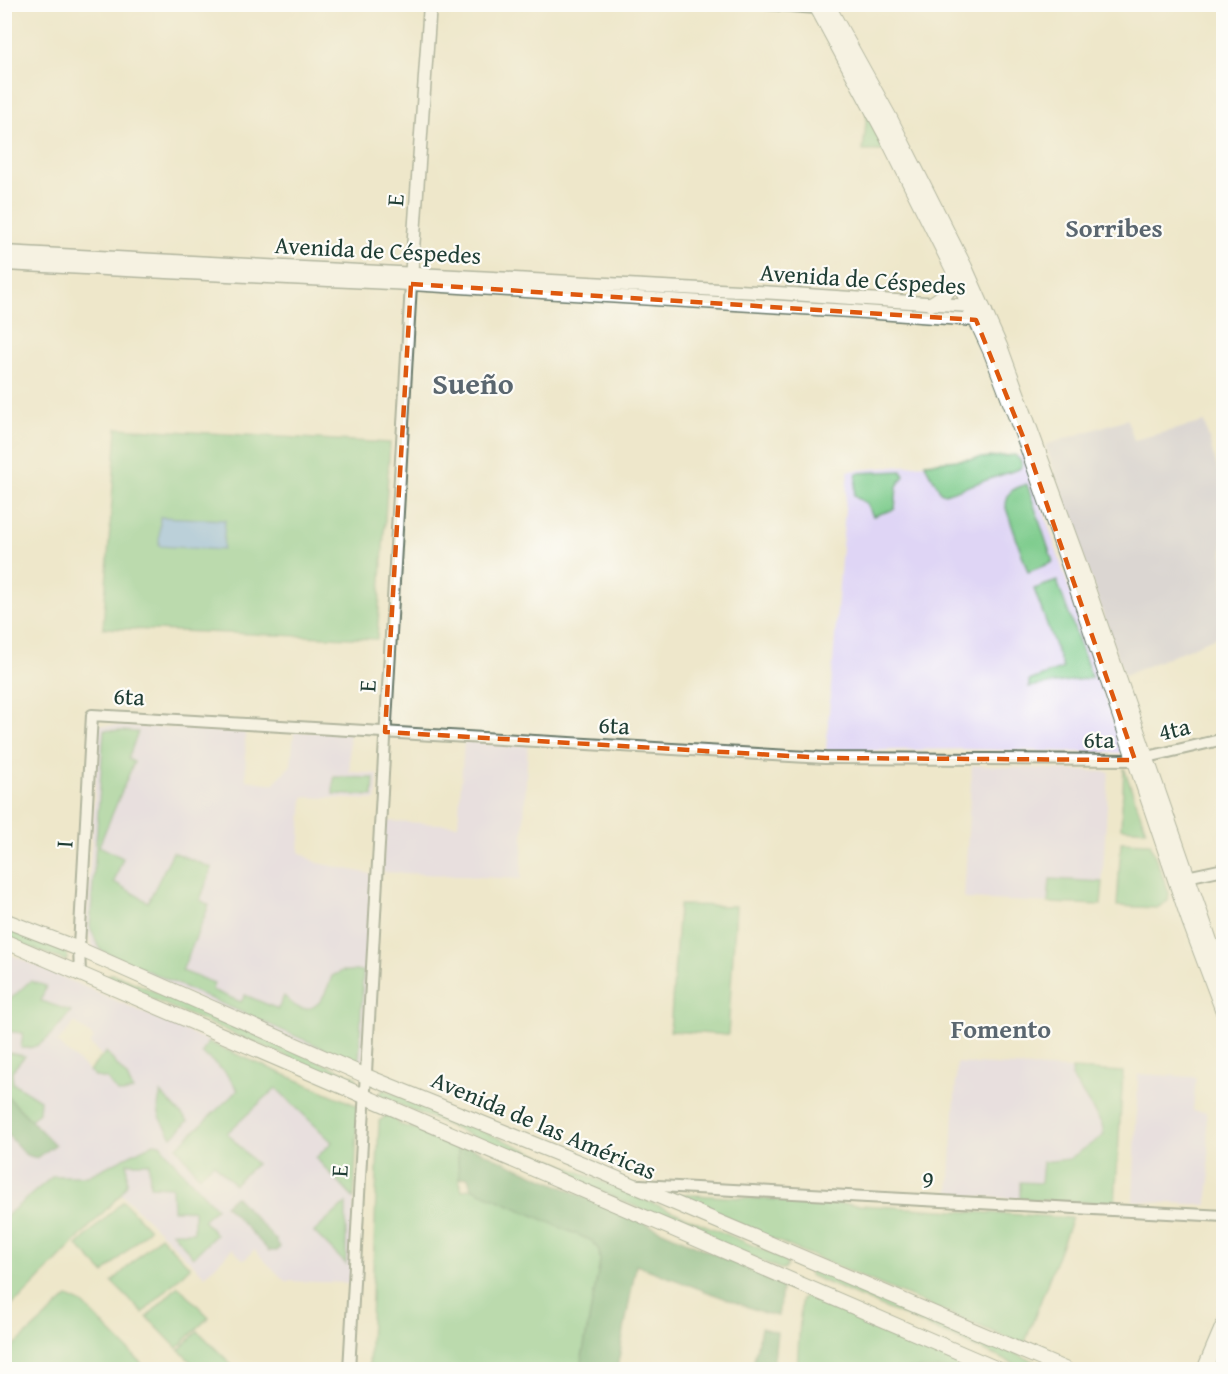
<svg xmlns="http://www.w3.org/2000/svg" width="1228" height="1374" font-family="'Gentium Book Plus',serif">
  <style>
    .built { fill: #dfd5f5; fill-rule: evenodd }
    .industrial { fill: #c3c1db }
    .green { fill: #7ccb8b; stroke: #4e8460; stroke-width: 1.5 }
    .forest { fill: #65af77; stroke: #427656; stroke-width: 1.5 }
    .water { fill: #7bb4eb; stroke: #4d7890; stroke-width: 1.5 }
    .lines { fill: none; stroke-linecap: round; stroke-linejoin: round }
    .tertiary-casing { stroke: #677869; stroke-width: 14 }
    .secondary-casing { stroke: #677869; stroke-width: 15 }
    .primary-casing { stroke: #677869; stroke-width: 16 }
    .tertiary { stroke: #fff; stroke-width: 10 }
    .secondary { stroke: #fff; stroke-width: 12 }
    .primary { stroke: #fff; stroke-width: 14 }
    .marked { fill: none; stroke: #de580e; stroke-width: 4.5; stroke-dasharray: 12 8; stroke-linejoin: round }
    .labels { text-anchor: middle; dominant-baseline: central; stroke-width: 4.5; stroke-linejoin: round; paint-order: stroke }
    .street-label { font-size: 24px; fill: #1f3d34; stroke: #fdfcf7 }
    .neighbourhood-label { font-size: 26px; font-weight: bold; fill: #5b6770; stroke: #fdfcf7 }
    .district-label { font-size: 30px; font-weight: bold; fill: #5b6770; stroke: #fdfcf7 }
  </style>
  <rect width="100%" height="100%" fill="#fdfcf7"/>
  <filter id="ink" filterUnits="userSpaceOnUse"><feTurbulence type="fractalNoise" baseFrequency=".0167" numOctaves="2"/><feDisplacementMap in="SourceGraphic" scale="12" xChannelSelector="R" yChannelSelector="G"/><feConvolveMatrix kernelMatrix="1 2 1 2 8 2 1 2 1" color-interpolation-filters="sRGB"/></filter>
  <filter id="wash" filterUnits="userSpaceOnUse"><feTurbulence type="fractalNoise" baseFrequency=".008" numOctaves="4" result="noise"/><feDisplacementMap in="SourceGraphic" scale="24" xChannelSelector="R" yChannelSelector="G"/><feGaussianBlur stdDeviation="1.35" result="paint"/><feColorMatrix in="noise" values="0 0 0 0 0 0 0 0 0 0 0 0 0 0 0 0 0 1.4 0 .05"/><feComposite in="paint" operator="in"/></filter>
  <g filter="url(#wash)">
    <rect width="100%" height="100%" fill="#eee7cb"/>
    <!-- built -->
    <g class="built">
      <path d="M1025 455 1123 753 963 749 826 751 848 471Z"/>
      <path d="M99 725 245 731 246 780 273 784 291 765 294 732H349L350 772 378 774 376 800 303 797 299 852 318 863 371 874 364 1072 95 953 86 928Z"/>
      <path d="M464 741 528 743 521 879 382 872 385 821 458 825Z"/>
      <path d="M972 765 1109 772 1101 905 964 899Z"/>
      <path d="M5 952 358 1106 351 1283 285 1281 254 1250 244 1260 232 1249 205 1276 121 1194 22 1297 5 1311ZM75 1022 94 1038 90 1044 102 1056 89 1071 57 1043Z"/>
      <path d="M957 1063 1123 1072 1115 1204 949 1195Z"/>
      <path d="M1138 1074 1196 1077 1193 1111 1206 1112 1210 1181 1207 1205 1133 1201Z"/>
    </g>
    <!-- industrial -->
    <path class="industrial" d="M1127 419 1134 440 1204 422 1218 471 1223 470V634L1124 676 1045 445Z"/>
    <!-- green -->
    <g class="green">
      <path d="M867 112 888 151H863Z"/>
      <path d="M117 428 390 443 377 639 103 628Z"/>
      <path d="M1015 455 1021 461 1022 466 1019 469 945 494 940 492C937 481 928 475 925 463Z"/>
      <path d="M902 471 904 476 897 486 895 509 873 516 866 503 854 496 857 473Z"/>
      <path d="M1027 484 1053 562 1028 572 1006 508C1006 491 1012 489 1027 484Z"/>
      <path d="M1057 581 1092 678 1029 687V681L1063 668 1034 589Z"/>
      <path d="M104 730 138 732 128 759 134 762 99 846 123 858 114 882 148 902 173 852 212 868 200 900 209 905 182 971 214 983 212 990 241 1002 245 995 278 1009 284 996C289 1000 292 1006 300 1008 320 1013 327 990 332 976L342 971H363L359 1064 100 950 90 927Z"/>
      <path d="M1124 768 1146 830 1121 828Z"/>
      <path d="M334 777 374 778 373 796 333 794Z"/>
      <path d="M1121 842 1150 843 1169 893 1168 901 1157 908 1117 906Z"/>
      <path d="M1050 879 1103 882 1101 905 1048 903Z"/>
      <path d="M679 905 736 906 728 1035 670 1031Z"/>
      <path d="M4 927 66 952 68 958 66 961 5 938Z"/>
      <path d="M109 974H114L356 1077 358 1083 356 1086 107 980Z"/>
      <path d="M30 981 46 986 41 1001 71 1011C57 1027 44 1051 21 1048L23 1033 4 1031 5 1004Z"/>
      <path d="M208 1042 358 1106 354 1199 316 1158 332 1142 276 1088 227 1133 256 1164 234 1184 214 1163 199 1176 177 1147 238 1090 225 1072 202 1053Z"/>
      <path d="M4 1052 25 1056 12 1071 13 1083 40 1100 39 1112 31 1120 5 1094Z"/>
      <path d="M106 1052 127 1077 133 1090C116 1097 117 1091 107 1079L96 1077 89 1071Z"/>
      <path d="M1072 1069 1123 1072 1115 1204 1020 1199V1182L1041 1183 1043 1162 1069 1159 1104 1135 1102 1124 1071 1076Z"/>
      <path d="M382 1090H386L785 1259 787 1266 784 1269H780L379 1096Z"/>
      <path d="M161 1093 188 1121 172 1137C161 1119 154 1113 161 1093Z"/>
      <path d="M389 1114 401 1125 457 1141 459 1178 462 1191 471 1188 592 1241 599 1250 600 1262 580 1367 577 1369H369L379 1121Z"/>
      <path d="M154 1143 160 1144 179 1168 216 1208 203 1220 216 1235 193 1257 172 1232H194V1210H173L172 1187 150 1186 149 1163H127V1184L121 1194 22 1297 5 1311V1217L53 1176H88Z"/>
      <path d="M663 1193 1072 1218 1024 1345Z"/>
      <path d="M123 1201 149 1229 104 1273 77 1245Z"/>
      <path d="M346 1203V1264L314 1232Z"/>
      <path d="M160 1236 190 1267 143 1313 112 1282Z"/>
      <path d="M813 1268 1052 1369H1026L811 1276 809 1273Z"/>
      <path d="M178 1286 209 1317 177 1348 147 1317Z"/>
      <path d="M807 1296 971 1368 972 1369H797L801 1303 802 1298Z"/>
      <path d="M68 1297 83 1304 147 1369H5V1354Z"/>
      <path d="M198 1331 236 1369H198L179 1350Z"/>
    </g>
    <!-- forest -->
    <g class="forest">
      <path d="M5 1094 55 1145 37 1158 26 1155 5 1132Z"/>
      <path d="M457 1141 783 1284 778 1316 764 1313 636 1265 617 1369H619H580L600 1262 599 1250 592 1241 471 1188 468 1177 459 1178Z"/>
      <path d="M235 1196 276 1240 280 1247 277 1251H269L225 1205Z"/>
      <path d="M761 1328 777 1332 773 1369H752Z"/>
    </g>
    <!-- water -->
    <path class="water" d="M160 517 225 520 223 550 159 546Z"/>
  </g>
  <g filter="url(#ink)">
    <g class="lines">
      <!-- tertiary casing -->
      <g class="tertiary-casing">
        <g id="tertiary">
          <path d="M765 4 816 8"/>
          <path d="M1182 878 1224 869"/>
          <path d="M80 975 79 946 92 715 825 758 1135 760 1224 739"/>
          <path d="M640 1185 1224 1216"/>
          <path d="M349 1370 411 284"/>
        </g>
      </g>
      <!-- secondary casing -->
      <g class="secondary-casing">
        <g id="secondary">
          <path d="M4 252 777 293 970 306 986 312 976 320 850 311 411 284 4 264"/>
          <path d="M411 279 430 4"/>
        </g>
      </g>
      <!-- primary casing -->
      <g class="primary-casing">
        <g id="primary">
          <path d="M815 4 886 136 952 268 991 353 1026 444 1069 566 1189 921 1224 1014"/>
          <path d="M827 4 890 118 965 267 1000 346 1079 563 1224 981"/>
          <path d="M931 304C944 296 955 289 953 273"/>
          <path d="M4 920 79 949 366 1076 583 1164 1067 1370"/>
          <path d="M4 941 1000 1370"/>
          <path d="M1204 1370 1224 1323"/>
          <path d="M1222 1370 1224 1365"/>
        </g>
      </g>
      <!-- tertiary -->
      <use href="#tertiary" class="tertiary"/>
      <!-- secondary -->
      <use href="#secondary" class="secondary"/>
      <!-- primary -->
      <use href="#primary" class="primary"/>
    </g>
  </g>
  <!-- marked area -->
  <path d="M0 0H1228V1374H0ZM411 284 976 320 1026 444 1135 760 825 758 385 732Z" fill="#eee7cb" fill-opacity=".55" fill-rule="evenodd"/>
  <path class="marked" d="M411 284 976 320 1026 444 1135 760 825 758 385 732Z"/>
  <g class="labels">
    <!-- street labels -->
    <g class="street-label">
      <text transform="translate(395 200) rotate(-86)">E</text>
      <text transform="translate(378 250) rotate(3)">Avenida de Céspedes</text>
      <text transform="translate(863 279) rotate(4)">Avenida de Céspedes</text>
      <text transform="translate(367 686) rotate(-87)">E</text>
      <text transform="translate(129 696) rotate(3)">6ta</text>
      <text transform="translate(614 725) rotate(3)">6ta</text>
      <text transform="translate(1174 729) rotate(-13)">4ta</text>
      <text x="1099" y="739">6ta</text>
      <text transform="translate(64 844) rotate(-87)">I</text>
      <text transform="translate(544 1125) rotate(23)">Avenida de las Américas</text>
      <text transform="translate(339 1171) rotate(-87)">E</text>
      <text transform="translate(928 1179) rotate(3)">9</text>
    </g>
    <!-- neighbourhood labels -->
    <g class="neighbourhood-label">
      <text x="1114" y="227">Sorribes</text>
      <text x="1001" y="1028">Fomento</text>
    </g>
    <!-- district labels -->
    <g class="district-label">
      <text x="473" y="383">Sueño</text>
    </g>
  </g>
  <!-- margin -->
  <rect width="1228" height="1374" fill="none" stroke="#fdfcf7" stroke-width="24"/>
</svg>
